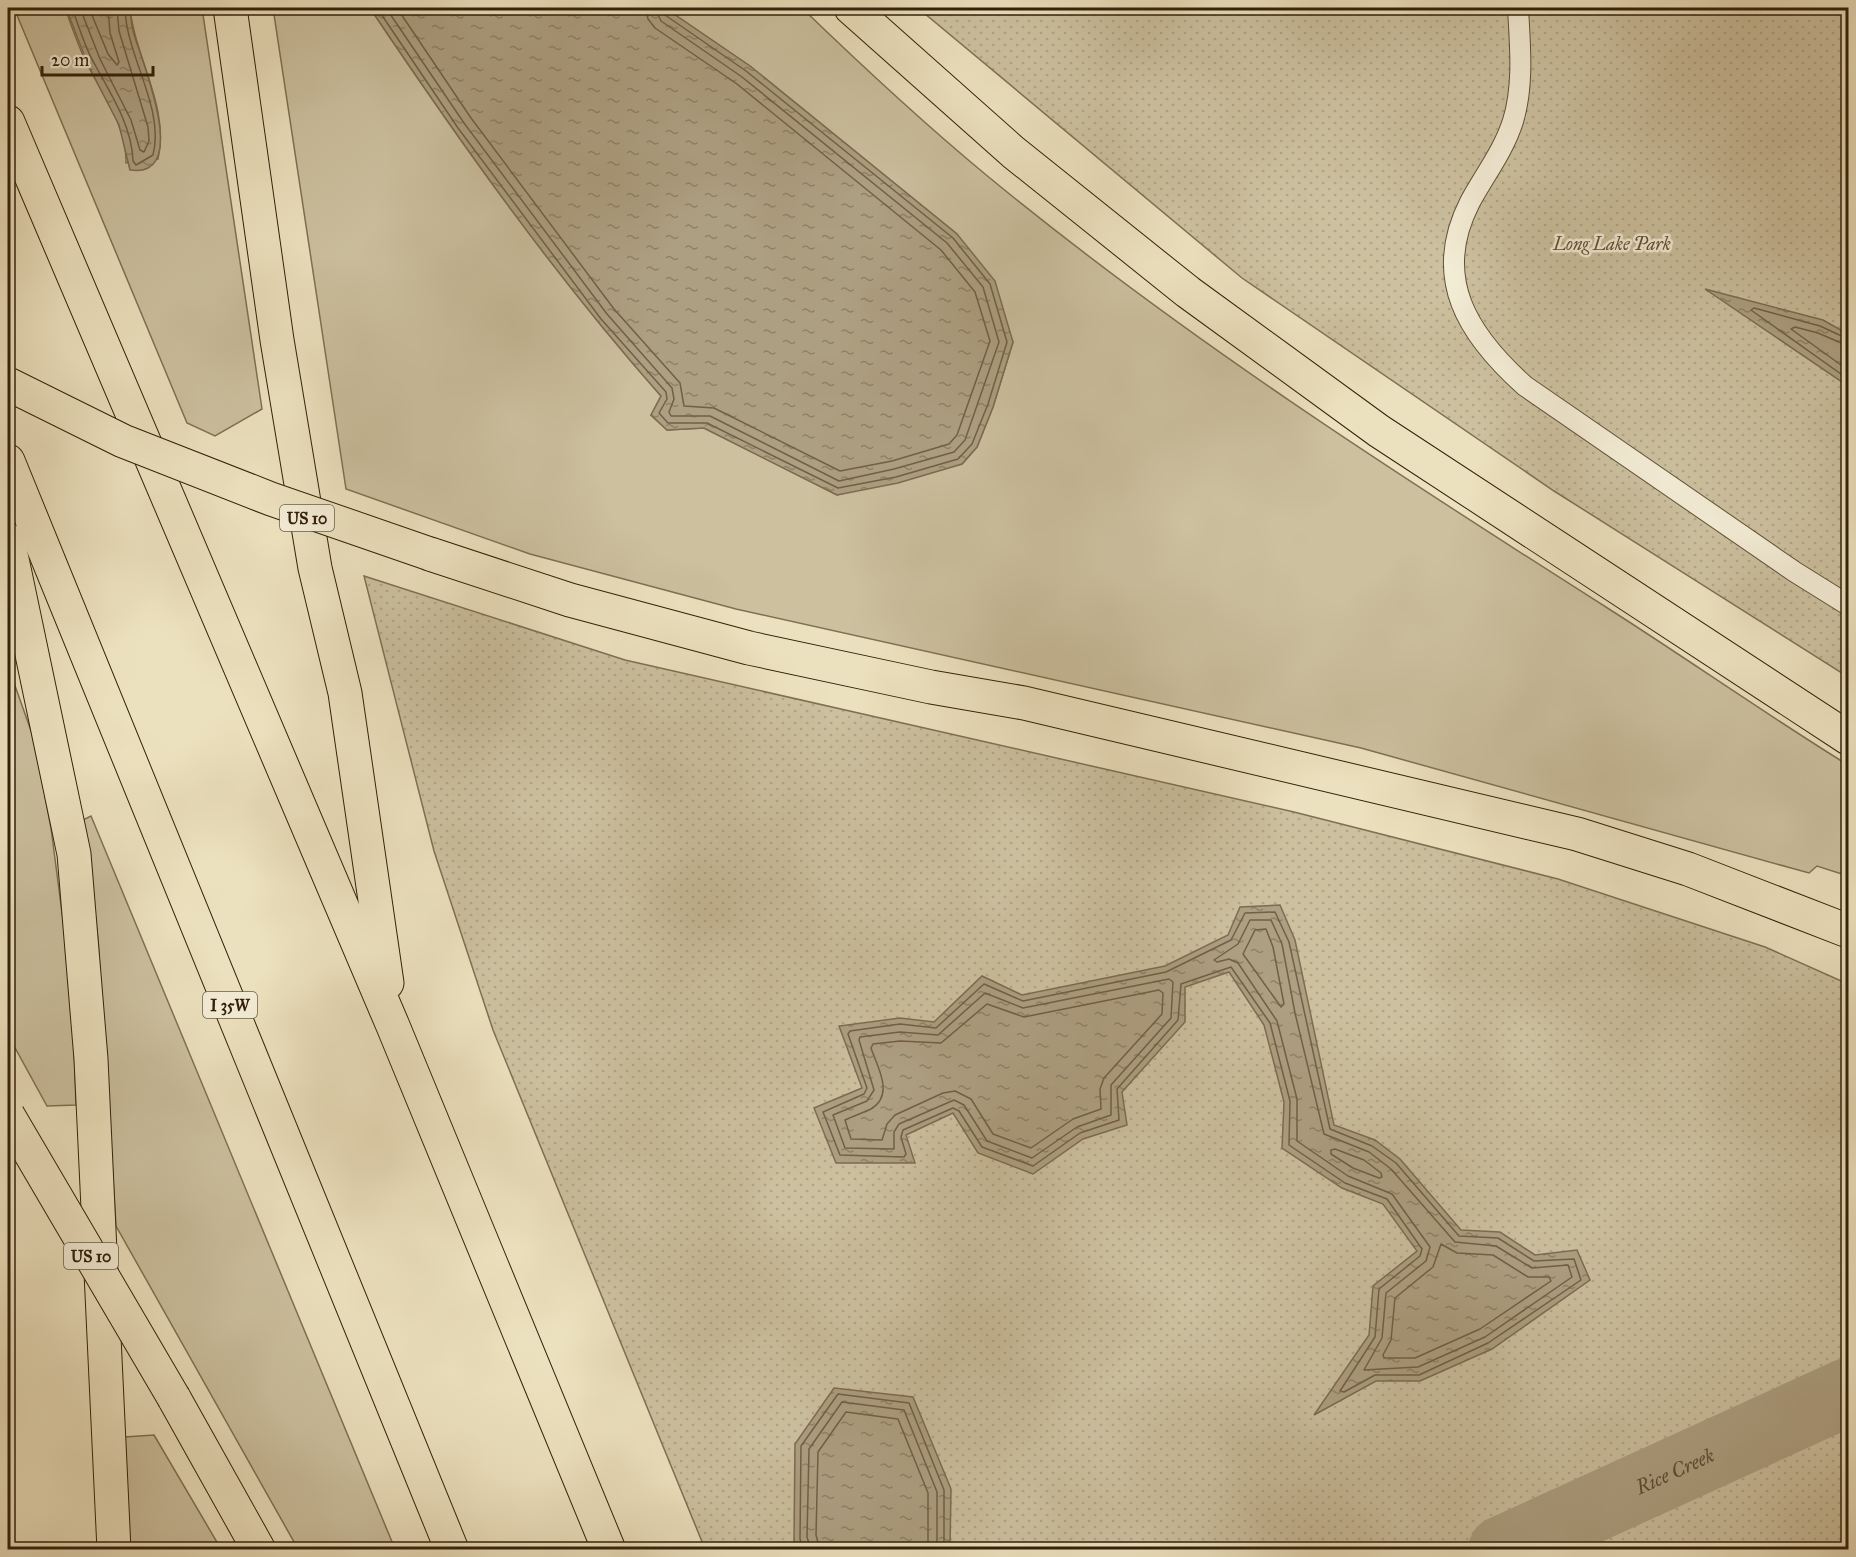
<svg xmlns="http://www.w3.org/2000/svg" width="1856" height="1557" font-family="'IM FELL Great Primer',serif">
  <style>
    .grass { fill: #ccc09f; stroke: #7f7054; stroke-width: 1.5 }
    .park { fill: url(#park-dots); stroke: #7f7054; stroke-width: 1.5 }
    .water { fill: url(#water-ripples); stroke: #7c6c51; stroke-width: 1.5 }
    .lines { fill: none; stroke-linecap: round; stroke-linejoin: round }
    .shore { stroke: #706046; stroke-width: 1.5 }
    .river { stroke: #ad9f81; stroke-width: 68 }
    .service-casing { stroke: #605037; stroke-width: 22 }
    .motorway-casing { stroke: #32200a; stroke-width: 35 }
    .service { stroke: #f3ecd5; stroke-width: 20 }
    .motorway { stroke: #ece1be; stroke-width: 33 }
    .motorway-bridge-casing { stroke: #32200a; stroke-width: 35; stroke-linecap: butt }
    .motorway-bridge { stroke: #ece1be; stroke-width: 33 }
    .labels { text-anchor: middle; dominant-baseline: central; stroke-width: 5; stroke-linejoin: round; paint-order: stroke }
    .shield { fill: #f3ecd5; stroke: #6c5d47; stroke-width: 1.5 }
    .shield-label { font-size: 16px; font-weight: bold; fill: #32200a }
    .park-label { font-size: 18px; font-style: italic; fill: #605037; stroke: #f3ecd5 }
    .water-label { font-size: 20px; font-style: italic; fill: #5d4c34; stroke: #f3ecd5 }
  </style>
  <defs>
    <pattern id="park-dots" width="8" height="8" patternUnits="userSpaceOnUse" patternTransform="scale(1.5)"><rect width="8" height="8" fill="#ccc09f"/><path d="M2 2h.1M6 6h.1" fill="none" stroke="#b0a588" stroke-width="1.8" stroke-linecap="round"/></pattern>
    <pattern id="water-ripples" width="26" height="14" patternUnits="userSpaceOnUse" patternTransform="scale(1.5)"><rect width="26" height="14" fill="#ad9f81"/><path d="M2 4q2-2 4 0t4 0M15 11q2-2 4 0t4 0" fill="none" stroke="#8d8168"/></pattern>
  </defs>
  <rect width="100%" height="100%" fill="#ece1be"/>
  <filter id="stains"><feTurbulence type="fractalNoise" baseFrequency=".00333" numOctaves="4"/><feColorMatrix values="0 0 0 0 .2 0 0 0 0 .09 0 0 0 0 .02 0 0 0 .5 -.17"/></filter>
  <radialGradient id="worn" r=".72"><stop offset=".6" stop-color="#630" stop-opacity="0"/><stop offset="1" stop-color="#630" stop-opacity=".3"/></radialGradient>
  <!-- grass -->
  <g class="grass">
    <path d="M14 8H65C72 27 78 46 87 64 103 95 127 127 126 163L158 159C170 108 135 58 130 8H202L262 409 215 436 187 423Z"/>
    <path d="M273 8H370C460 142 554 275 661 396L651 415 667 430 704 428 837 495 962 464 977 447 993 407 1013 342 957 234 750 66 665 8H802C861 65 921 121 985 174 1180 335 1395 473 1609 609 1689 660 1767 715 1848 765V876L1817 866 1809 873 1361 748 736 609 530 554 346 489Z"/>
    <path d="M8 666 35 742 51 828 72 990 76 1105 47 1106 8 1035Z"/>
    <path d="M91 816 395 1549H298L116 1226 98 939 83 820Z"/>
    <path d="M154 1435 221 1549H130L125 1437Z"/>
  </g>
  <!-- park -->
  <g class="park">
    <path d="M918 8H1848V677L1554 491 1242 278Z"/>
    <path d="M364 576 625 660 1294 812 1558 879 1765 947 1848 984V1549H705L493 1030 434 851Z"/>
  </g>
  <!-- water -->
  <g class="water">
    <path d="M66 8H130C131 15 131 23 133 31 140 57 193 179 130 170L119 125 88 65Z"/>
    <path d="M370 8H665L750 66 957 234 995 281 1013 342 993 407 977 447 962 464 898 483 837 495 704 428 667 430 651 415 661 396C554 275 460 142 370 8Z"/>
    <path d="M1705 289 1823 320 1848 334V386Z"/>
    <path d="M1280 905 1295 940 1334 1125 1375 1140 1400 1159 1461 1230 1500 1232 1535 1255 1577 1250 1590 1280 1492 1349 1420 1381H1376L1314 1415 1369 1335 1373 1286 1417 1251 1383 1204 1342 1188 1282 1148 1284 1102 1264 1025 1229 972 1185 987V1022L1122 1092 1127 1125 1083 1139 1033 1174 978 1153 953 1113 906 1135 915 1163H836L814 1108 862 1088 839 1026 900 1018 934 1022 982 976 1022 995 1165 966 1228 935 1240 907Z"/>
    <path d="M834 1388 913 1397 951 1489 950 1549H798L794 1541 795 1444Z"/>
  </g>
  <g class="lines">
    <!-- shore -->
    <g class="shore">
      <path d="M72 8C79 26 84 46 94 63 111 94 132 126 133 161L136 165 153 155C165 108 126 56 125 8"/>
      <path d="M80 8 100 59 131 120 140 150 144 152 149 141 148 127 119 31 117 8"/>
      <path d="M89 8 108 54 117 65 119 62 110 33 108 8"/>
      <path d="M377 8 458 128 601 319 666 392 667 399 659 413 668 423H707L838 488 896 477 958 459 972 444 988 404 1007 342 990 284 953 238 746 71 665 15 663 8"/>
      <path d="M386 8 464 123 607 314 672 388 674 399 669 412 671 416H710L839 481 894 469 954 452 965 440 999 342 983 287 947 243 742 77 661 21 655 8"/>
      <path d="M397 8 471 118 614 309 680 383 684 406 714 408 840 471 892 461 949 444 957 435 990 341 975 292 941 250 737 84 655 28 648 19 646 8"/>
      <path d="M1848 339 1820 326 1754 308 1751 310 1848 379"/>
      <path d="M1848 346 1818 333 1795 327 1791 329 1848 370"/>
      <path d="M1275 912 1289 942 1330 1129 1372 1146 1396 1163 1459 1236 1498 1238 1534 1261 1574 1259 1581 1280 1488 1343 1419 1375H1375L1344 1392 1340 1391 1375 1337 1379 1289 1420 1256 1422 1249 1387 1199 1345 1183 1289 1145 1290 1101 1270 1023 1231 967 1181 984 1178 1020 1117 1089 1119 1120 1080 1133 1033 1166 982 1147 959 1111 953 1108 903 1130 901 1137 906 1154 904 1157 840 1155 823 1112 864 1094 867 1088 848 1034 850 1031 900 1024 936 1028 984 984 1023 1001 1166 972 1231 940 1245 913Z"/>
      <path d="M1250 920H1271L1282 944 1295 1013 1324 1134 1369 1152 1391 1169 1455 1242 1496 1246 1532 1268 1568 1265 1572 1277 1485 1337 1418 1367 1364 1370 1382 1338 1386 1293 1426 1261 1430 1247 1392 1194 1348 1176 1297 1141V1099L1277 1021 1238 963 1229 959 1217 962 1214 960 1238 944Z"/>
      <path d="M1266 929 1273 947 1284 1004 1281 1007 1243 954 1255 930Z"/>
      <path d="M1169 979 1173 982 1171 1018 1111 1085V1115L1077 1127 1032 1158 987 1141 964 1105 954 1100 899 1124 894 1132V1149L845 1148 833 1115 867 1101 874 1090 859 1040 860 1037 900 1032 938 1035 985 993 1023 1008Z"/>
      <path d="M1159 990 1163 993 1162 1014 1104 1078 1100 1089 1101 1109 1073 1119 1031 1148 993 1134 971 1099 955 1091 943 1093 895 1115 887 1124 882 1140 851 1139 845 1120C853 1116 863 1113 871 1109 895 1095 877 1066 871 1048L873 1044 900 1041 941 1043 987 1004 1024 1017Z"/>
      <path d="M1335 1149 1364 1160 1381 1173 1382 1177 1379 1178 1353 1168 1331 1154V1150Z"/>
      <path d="M1441 1244 1457 1253 1493 1255 1528 1277H1549L1551 1281 1480 1329 1415 1358H1384L1383 1355 1391 1340 1395 1298 1433 1267Z"/>
      <path d="M803 1550 800 1539 801 1446 838 1394 909 1403 944 1490V1550"/>
      <path d="M811 1550 807 1537 809 1449 842 1402 904 1410 937 1492V1550"/>
      <path d="M820 1550 816 1535 818 1452 846 1412 898 1419 928 1493V1550"/>
    </g>
    <!-- river -->
    <path class="river" id="s1" d="M1502 1550 1848 1392"/>
    <!-- service casing -->
    <g class="service-casing">
      <path id="service" d="M1518 8C1520 45 1524 85 1513 121 1504 150 1484 176 1470 202 1431 278 1468 335 1525 386L1795 572 1848 605"/>
    </g>
    <!-- motorway casing -->
    <g class="motorway-casing">
      <g id="motorway">
        <path d="M230 8 277 340 315 568 345 693 387 983"/>
        <path d="M851 8 1013 152 1188 292 1379 431 1848 738"/>
        <path d="M8 122 393 1026 609 1550"/>
        <path d="M8 461 452 1550"/>
        <path d="M8 540 74 854 91 1059 114 1550"/>
        <path d="M430 554 570 600 749 648 931 687 1024 703 1577 834 1688 869 1848 931"/>
        <path d="M174 1398 259 1550"/>
      </g>
    </g>
    <!-- service -->
    <use href="#service" class="service"/>
    <!-- motorway -->
    <use href="#motorway" class="motorway"/>
    <!-- motorway-bridge casing -->
    <g class="motorway-bridge-casing">
      <g id="motorway-bridge">
        <path d="M8 384 123 441 271 499 430 554"/>
        <path d="M8 1115 174 1398"/>
      </g>
    </g>
    <!-- motorway-bridge -->
    <use href="#motorway-bridge" class="motorway-bridge"/>
  </g>
  <g class="labels">
    <!-- shield labels -->
    <g class="shield">
      <rect x="280" y="505" width="54" height="26" rx="4.5"/>
      <rect x="203" y="992" width="54" height="26" rx="4.5"/>
      <rect x="64" y="1243" width="54" height="26" rx="4.5"/>
    </g>
    <g class="shield-label">
      <text x="307" y="518">US 10</text>
      <text x="230" y="1005">I 35W</text>
      <text x="91" y="1256">US 10</text>
    </g>
    <!-- park labels -->
    <g class="park-label">
      <text x="1612" y="244">Long Lake Park</text>
    </g>
    <!-- water labels -->
    <g class="water-label">
      <text stroke="none"><textPath href="#s1" startOffset="190">Rice Creek</textPath></text>
    </g>
  </g>
  <!-- margin -->
  <rect width="1856" height="1557" fill="none" stroke="#ece1be" stroke-width="30"/>
  <rect x="9" y="9" width="1838" height="1539" fill="none" stroke="#32200a" stroke-width="3"/>
  <rect x="15" y="15" width="1826" height="1527" fill="none" stroke="#32200a" stroke-width="1.5"/>
  <!-- scale -->
  <path d="M42 66v9h111v-9" fill="none" stroke="#32200a" stroke-width="3"/>
  <text x="51" y="66" font-size="18" fill="#32200a" stroke="#f3ecd5" stroke-width="4.5" paint-order="stroke">20 m</text>
  <rect width="100%" height="100%" filter="url(#stains)"/>
  <rect width="100%" height="100%" fill="url(#worn)"/>
</svg>
